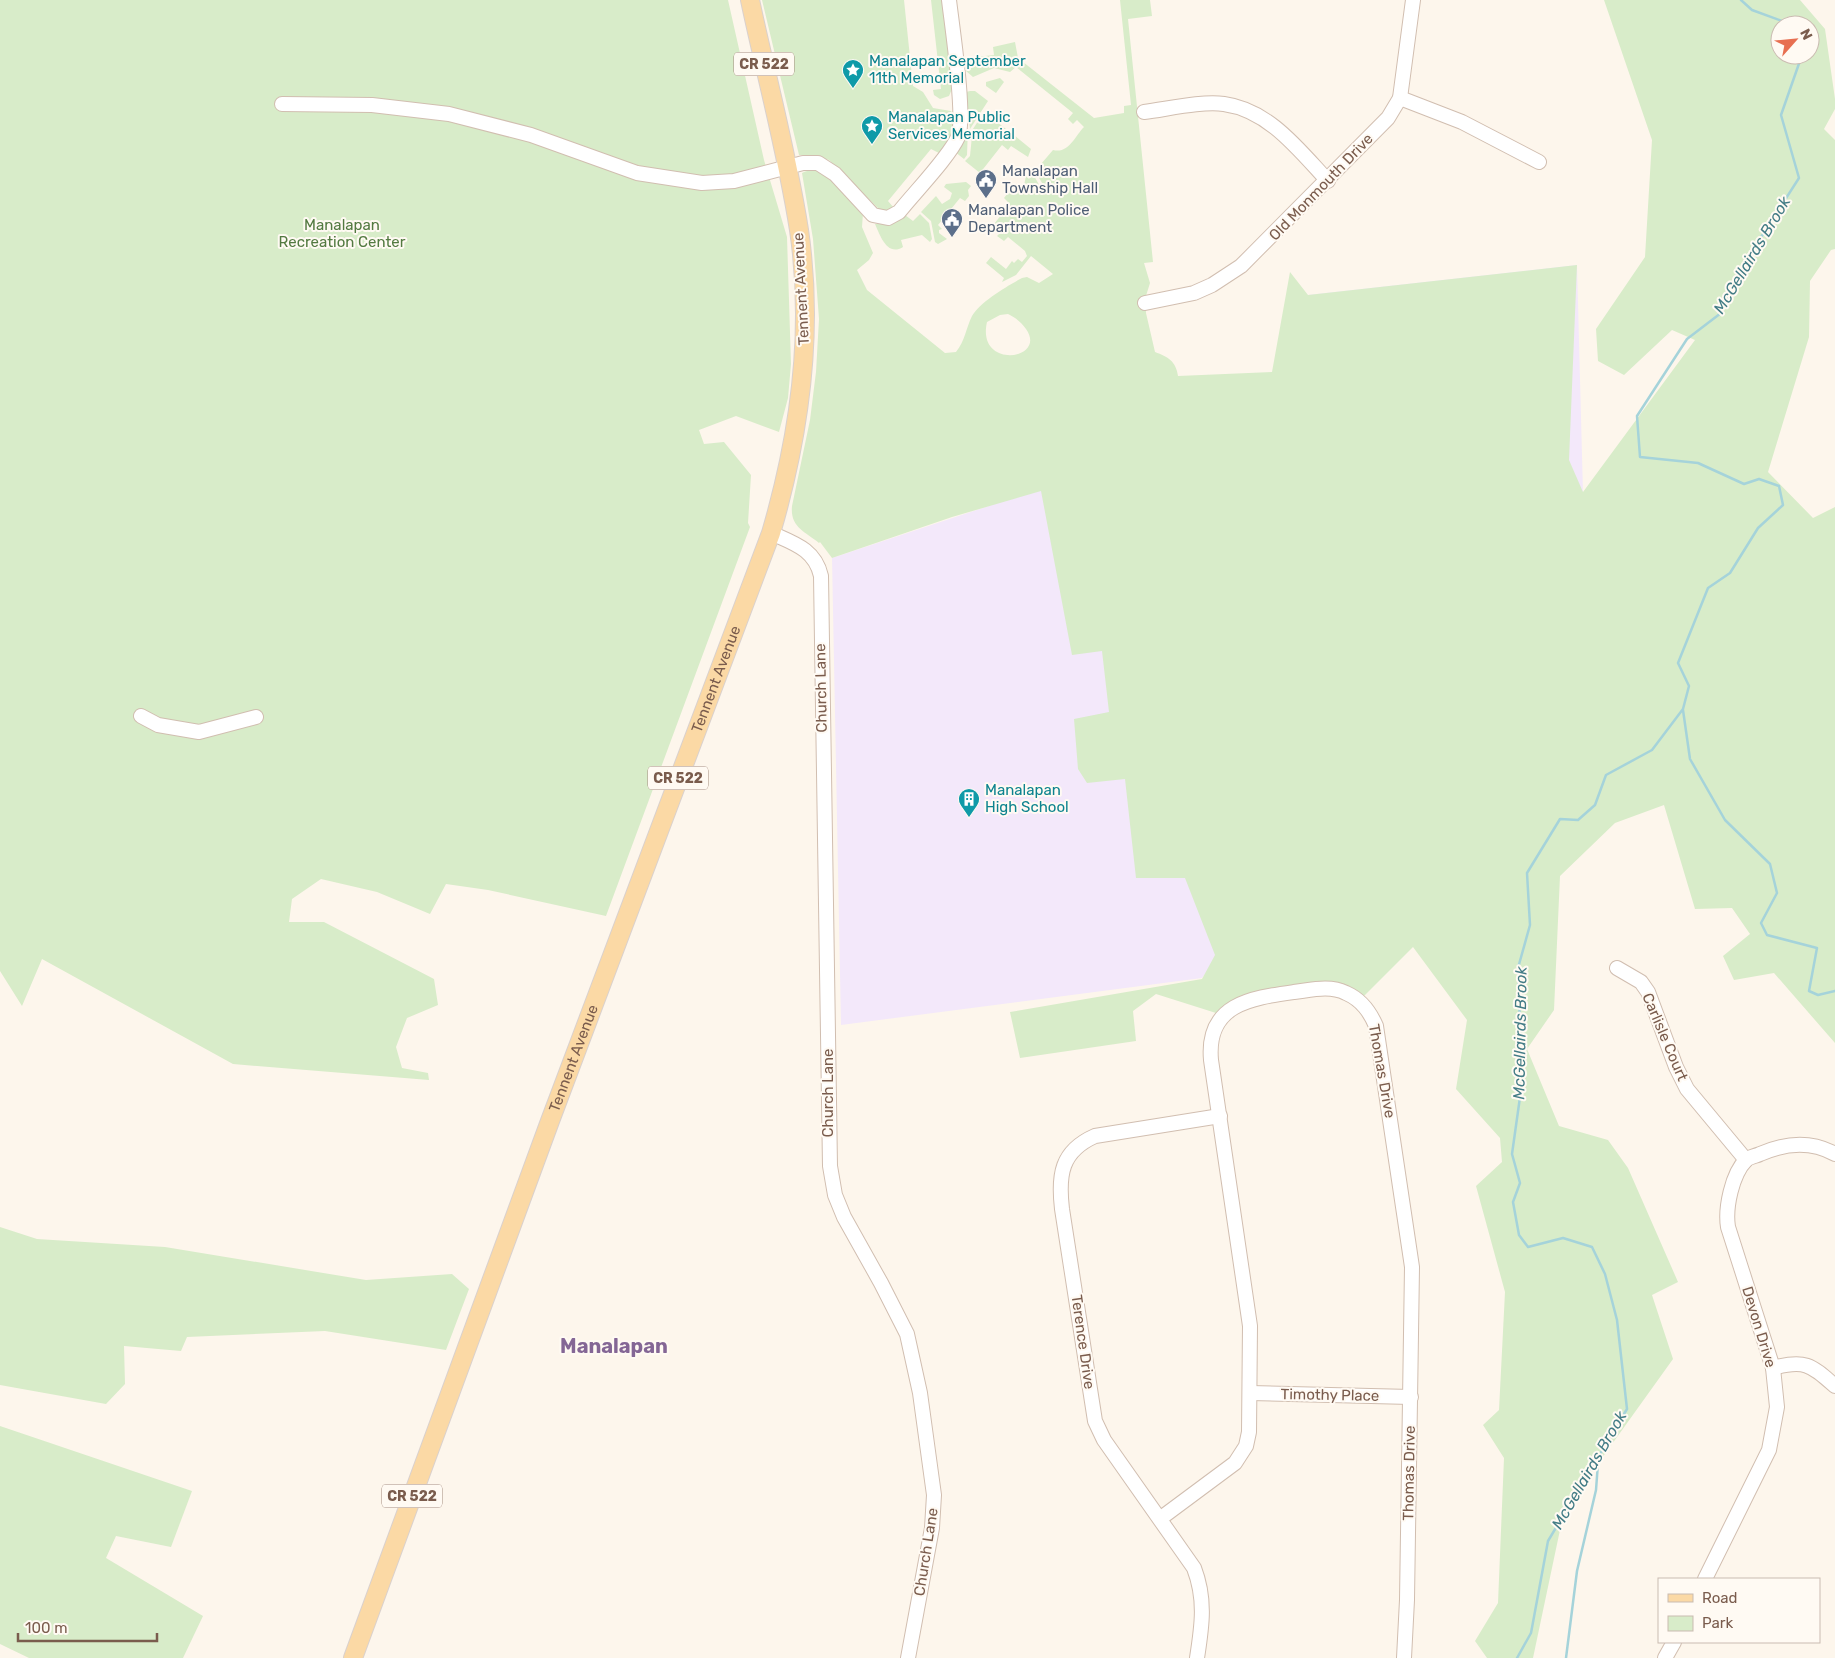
<svg xmlns="http://www.w3.org/2000/svg" width="1835" height="1658" font-family="Rubik,sans-serif">
  <style>
    .education { fill: #f3e8fa }
    .green { fill: #d8ecc9; fill-rule: evenodd }
    .lines { fill: none; stroke-linecap: round; stroke-linejoin: round }
    .stream { stroke: #a5d3da; stroke-width: 2.5 }
    .minor-casing { stroke: #d1beb0; stroke-width: 16 }
    .major-casing { stroke: #dad1cd; stroke-width: 20 }
    .minor { stroke: #fff; stroke-width: 14 }
    .major { stroke: #fbd9a5; stroke-width: 18 }
    .labels { text-anchor: middle; dominant-baseline: central; stroke-width: 4; stroke-linejoin: round; paint-order: stroke }
    .shield { fill: #fffaf3; stroke: #a28b7f; stroke-width: 1 }
    .shield-label { font-size: 14px; font-weight: bold; fill: #7a5c4d }
    .culture-label { font-size: 15px; fill: #0d838f; stroke: #fffaf3; text-anchor: start }
    .service-label { font-size: 15px; fill: #4e5e75; stroke: #fffaf3; text-anchor: start }
    .street-label { font-size: 15px; fill: #7a5c4d; stroke: #fffaf3 }
    .park-label { font-size: 15px; fill: #537a41; stroke: #fffaf3 }
    .water-label { font-size: 16px; font-style: italic; fill: #437c86; stroke: #fffaf3 }
    .district-label { font-size: 20px; font-weight: bold; fill: #846695; stroke: #fffaf3 }
  </style>
  <rect width="100%" height="100%" fill="#fdf6ec"/>
  <!-- education -->
  <path class="education" d="M1577 265 1583 493 1202 978 841 1025 832 558 1275 411 1308 295Z"/>
  <!-- green -->
  <g class="green">
    <path d="M0 0H728L764 160 787 237 791 364 788 398 779 432 736 416 699 430 704 444 724 442 751 475 748 523 750 527 606 916 488 890 446 884 430 914 377 892 321 879 292 899 289 922H324L434 979 438 1005 407 1018 396 1047 402 1068 428 1073 429 1080 233 1064 42 959 22 1006 0 971Z"/>
    <path d="M762 0H904L913 86 923 92 933 108 951 111C961 125 947 142 939 153L931 149 888 201 894 208 882 212 829 160 813 155H799Z"/>
    <path d="M931 0H944L952 89 949 96 940 99 934 95 933 90 941 89Z"/>
    <path d="M1120 0H1150L1152 16 1128 19 1153 262 1144 263 1150 283 1145 299 1146 313 1155 352C1168 357 1176 361 1178 376L1272 372 1290 272 1308 295 1577 265 1569 460 1583 492 1695 340 1672 330 1624 375 1598 361 1596 329 1645 257 1652 140 1604 0H1800L1825 29 1835 99V109L1824 129 1835 140V249L1831 250 1810 281 1809 337 1768 472 1813 518 1835 507V1043L1774 973 1734 980 1723 956 1750 934 1732 908 1695 909 1664 805 1615 823 1560 876 1554 1010 1527 1049 1559 1126 1608 1140 1628 1168 1678 1282 1652 1295 1673 1359 1564 1511 1533 1658H1487L1475 1641 1498 1603 1504 1458 1483 1425 1499 1410 1505 1292 1476 1186 1502 1162 1500 1138 1456 1089 1467 1020 1413 947 1361 999 1324 988 1216 1013 1156 994 1133 1011 1136 1041 1020 1058 1010 1012 1202 979 1215 955 1185 878H1136L1125 779 1087 783 1078 769 1074 719 1109 712 1102 651 1072 655 1041 491 952 517 832 558 820 542 819 543C804 531 790 527 792 506L810 420 816 372 819 319 813 239 802 173C826 160 848 198 863 213L862 227 873 253 869 260 857 270 867 290 945 353 956 352C965 341 966 328 972 316 980 302 1007 286 1022 278L1027 277 1039 283 1053 274 1031 256 1016 275 1002 282 1004 278 986 263 991 257 1006 269 1012 261 1014 263 1018 259 1022 262 1027 256 1025 251 1008 237 1004 241 997 236 1002 231 994 224 1010 204 1004 198 1011 189 1016 192 1023 190 1026 176 1029 179 1033 174 1042 190 1045 188 1035 171 1053 150C1069 154 1075 136 1084 127L1077 120 1073 124 1068 119 1073 113 1016 67 1010 72 994 68 973 77 966 71V58L994 55 993 47 1015 42 1018 58 1094 118 1124 113V106L1131 105ZM1780 25H1810V55H1780ZM1008 314C1016 318 1021 322 1026 329 1048 360 976 370 987 322L1000 315Z"/>
    <path d="M1000 78 1004 82 996 93 986 86V82Z"/>
    <path d="M970 91H975L988 101 970 129 966 92Z"/>
    <path d="M984 112 1006 129 971 132Z"/>
    <path d="M968 128 967 155 964 159 955 152Z"/>
    <path d="M1009 131 1031 149 1028 157 1011 146 1008 150 1002 145 980 173 965 161 970 156 972 136Z"/>
    <path d="M966 182 971 186 968 190 969 196 965 201 960 198 938 225 942 229 939 230V233L947 239 938 244 935 242 931 221 921 212 936 196 942 204 950 199 952 193 944 187 946 184Z"/>
    <path d="M920 214 929 223 932 239 930 242 922 235 901 240 903 247C887 257 880 235 875 224H893L905 215 913 221Z"/>
    <path d="M0 1227 37 1239 165 1247 366 1280 452 1274 469 1289 446 1350 325 1331 187 1337 181 1351 124 1346 125 1384 106 1404 0 1385Z"/>
    <path d="M0 1426 192 1491 171 1547 116 1536 106 1558 203 1616 183 1658H29L0 1644Z"/>
  </g>
  <g class="lines">
    <!-- stream -->
    <g class="stream">
      <path d="M1741 0 1752 10 1793 25"/>
      <path d="M1683 710 1690 759 1725 820 1770 864 1777 893 1761 923 1767 935 1817 948 1809 991 1818 995 1835 991"/>
      <path d="M1517 1658 1531 1633 1548 1541 1627 1409 1617 1320 1605 1274 1592 1247 1563 1238 1528 1247 1519 1235 1513 1202 1520 1183 1512 1154 1522 1083 1518 968 1530 925 1527 873 1560 819 1578 820 1595 805 1606 775 1652 750 1683 709 1689 686 1678 663 1708 588 1730 573 1758 528 1783 505 1779 486 1759 479 1744 484 1698 463 1640 457 1637 416 1687 339 1721 313 1756 245 1799 178 1781 115 1802 55"/>
      <path d="M1566 1658 1577 1571 1596 1490 1598 1463"/>
    </g>
    <!-- minor casing -->
    <g class="minor-casing">
      <g id="minor">
        <path d="M1400 98 1462 122 1539 162"/>
        <path d="M282 104 372 105 449 114 531 135 637 173 702 183 734 181 803 163H818L835 174 873 215 888 218 899 212C914 193 949 157 958 137 966 118 952 26 949 0"/>
        <path d="M1144 112C1168 109 1201 101 1224 104 1269 110 1299 150 1328 181"/>
        <path d="M1145 303 1194 293 1212 285 1241 266 1388 118 1400 98 1413 0"/>
        <path d="M771 533C793 543 815 549 821 576L830 1166 835 1195 844 1217 881 1283 907 1334 920 1393 934 1495 932 1528 908 1658"/>
        <path d="M141 716 158 725 199 732 256 717"/>
        <path d="M1617 968 1641 982 1648 992 1676 1067 1687 1089 1746 1160"/>
        <path d="M1773 1368C1805 1359 1811 1365 1835 1386"/>
        <path d="M1250 1393 1411 1397"/>
        <path d="M1161 1518 1235 1463 1246 1446 1249 1432 1250 1326 1211 1060C1206 1004 1251 998 1294 992 1311 990 1330 985 1346 993 1362 1000 1370 1012 1376 1026L1412 1267 1407 1600 1404 1658"/>
        <path d="M1705 1579 1769 1450 1777 1407 1773 1368 1728 1227C1725 1208 1732 1174 1746 1160 1749 1157 1756 1156 1760 1154 1785 1143 1810 1140 1835 1154"/>
        <path d="M1197 1658C1202 1626 1206 1599 1194 1568L1104 1440 1095 1421 1062 1209C1058 1175 1061 1151 1095 1136L1220 1116"/>
        <path d="M1665 1658 1674 1642"/>
      </g>
    </g>
    <!-- major casing -->
    <g class="major-casing">
      <g id="major">
        <path id="s1" d="M353 1658 550 1121 771 533C800 434 814 332 799 230 787 152 766 76 750 0"/>
      </g>
    </g>
    <!-- minor -->
    <use href="#minor" class="minor"/>
    <!-- major -->
    <use href="#major" class="major"/>
  </g>
  <!-- icons -->
  <defs>
    <g id="sight-pin" transform="scale(1.125)"><path d="M0 17L-7.5 6A9.5 9.5 0 1 1 7.5 6Z" fill="#0f9aa8" stroke="#fffaf3"/><path d="M0-6L1.8-2.2L6-1.7L2.9 1.2L3.7 5.4L0 3.3L-3.7 5.4L-2.9 1.2L-6-1.7L-1.8-2.2Z" fill="#fff"/></g>
    <g id="civic-pin" transform="scale(1.125)"><path d="M0 17L-7.5 6A9.5 9.5 0 1 1 7.5 6Z" fill="#5c6f8a" stroke="#fffaf3"/><path d="M-.6-6.5H3V-4.5H.6V-3L4-1V1h2V6H-6V1h2V-1L-.6-3ZM-1.2 2.5V6h2.4V2.5Z" fill="#fff"/></g>
    <g id="building-pin" transform="scale(1.125)"><path d="M0 17L-7.5 6A9.5 9.5 0 1 1 7.5 6Z" fill="#0f9aa8" stroke="#fffaf3"/><path d="M-4-6H4V6H1V3H-1V6H-4ZM-2.5-4.3h1.7v1.8h-1.7ZM.8-4.3h1.7v1.8H.8ZM-2.5-1h1.7V.8h-1.7ZM.8-1h1.7V.8H.8Z" fill="#fff"/></g>
  </defs>
  <g fill-rule="evenodd">
    <use href="#sight-pin" x="853" y="70"/>
    <use href="#sight-pin" x="872" y="126"/>
    <use href="#civic-pin" x="986" y="180"/>
    <use href="#civic-pin" x="952" y="219"/>
    <use href="#building-pin" x="969" y="799"/>
  </g>
  <g class="labels">
    <!-- shield labels -->
    <g class="shield">
      <rect x="734" y="52.5" width="60" height="23" rx="4"/>
      <rect x="648" y="766.5" width="60" height="23" rx="4"/>
      <rect x="382" y="1484.5" width="60" height="23" rx="4"/>
    </g>
    <g class="shield-label">
      <text x="764" y="64">CR 522</text>
      <text x="678" y="778">CR 522</text>
      <text x="412" y="1496">CR 522</text>
    </g>
    <!-- culture labels -->
    <g class="culture-label">
      <text x="869" y="61">Manalapan September<tspan x="869" dy="17">11th Memorial</tspan></text>
      <text x="888" y="117">Manalapan Public<tspan x="888" dy="17">Services Memorial</tspan></text>
      <text x="985" y="790">Manalapan<tspan x="985" dy="17">High School</tspan></text>
    </g>
    <!-- service labels -->
    <g class="service-label">
      <text x="1002" y="171">Manalapan<tspan x="1002" dy="17">Township Hall</tspan></text>
      <text x="968" y="210">Manalapan Police<tspan x="968" dy="17">Department</tspan></text>
    </g>
    <!-- street labels -->
    <g class="street-label">
      <text transform="translate(1321 187) rotate(-46)">Old Monmouth Drive</text>
      <text transform="translate(801 289) rotate(-93)">Tennent Avenue</text>
      <text stroke="none"><textPath href="#s1" startOffset="1044">Tennent Avenue</textPath></text>
      <text transform="translate(821 688) rotate(-91)">Church Lane</text>
      <text transform="translate(1665 1037) rotate(67)">Carlisle Court</text>
      <text stroke="none"><textPath href="#s1" startOffset="639">Tennent Avenue</textPath></text>
      <text transform="translate(1382 1071) rotate(80)">Thomas Drive</text>
      <text transform="translate(828 1093) rotate(-90)">Church Lane</text>
      <text transform="translate(1759 1327) rotate(73)">Devon Drive</text>
      <text transform="translate(1083 1342) rotate(82)">Terence Drive</text>
      <text transform="translate(1330 1395) rotate(1)">Timothy Place</text>
      <text transform="translate(1409 1473) rotate(-89)">Thomas Drive</text>
      <text transform="translate(926 1552) rotate(-81)">Church Lane</text>
    </g>
    <!-- park labels -->
    <g class="park-label">
      <text x="342" y="225">Manalapan<tspan x="342" dy="17">Recreation Center</tspan></text>
    </g>
    <!-- water labels -->
    <g class="water-label">
      <text transform="translate(1752 255) rotate(-59)">McGellairds Brook</text>
      <text transform="translate(1520 1033) rotate(-89)">McGellairds Brook</text>
      <text transform="translate(1589 1470) rotate(-60)">McGellairds Brook</text>
    </g>
    <!-- district labels -->
    <g class="district-label">
      <text x="614" y="1346">Manalapan</text>
    </g>
  </g>
  <!-- legend -->
  <rect x="1658" y="1578" width="162" height="65" fill="#fffaf3" stroke="#cabbb1"/>
  <rect x="1668" y="1594" width="25" height="8" fill="#fbd9a5" stroke="#cabbb1"/>
  <text x="1702" y="1603" font-size="15" fill="#7a5c4d">Road</text>
  <rect x="1668" y="1616" width="25" height="15" fill="#d8ecc9" stroke="#cabbb1"/>
  <text x="1702" y="1628" font-size="15" fill="#7a5c4d">Park</text>
  <!-- north arrow -->
  <g transform="translate(1795 40) rotate(63)"><circle r="24" fill="#fffaf3" stroke="#cabbb1"/>
  <path d="M0-4L9 19L0 12L-9 19Z" fill="#e76f51"/>
  <text y="-8" font-size="14" font-weight="bold" text-anchor="middle" fill="#7a5c4d">N</text>
  </g>
  <!-- scale -->
  <path d="M18 1633v8h139v-8" fill="none" stroke="#7a5c4d" stroke-width="2.5"/>
  <text x="25" y="1633" font-size="15" fill="#7a5c4d" stroke="#fffaf3" stroke-width="4" paint-order="stroke">100 m</text>
</svg>
